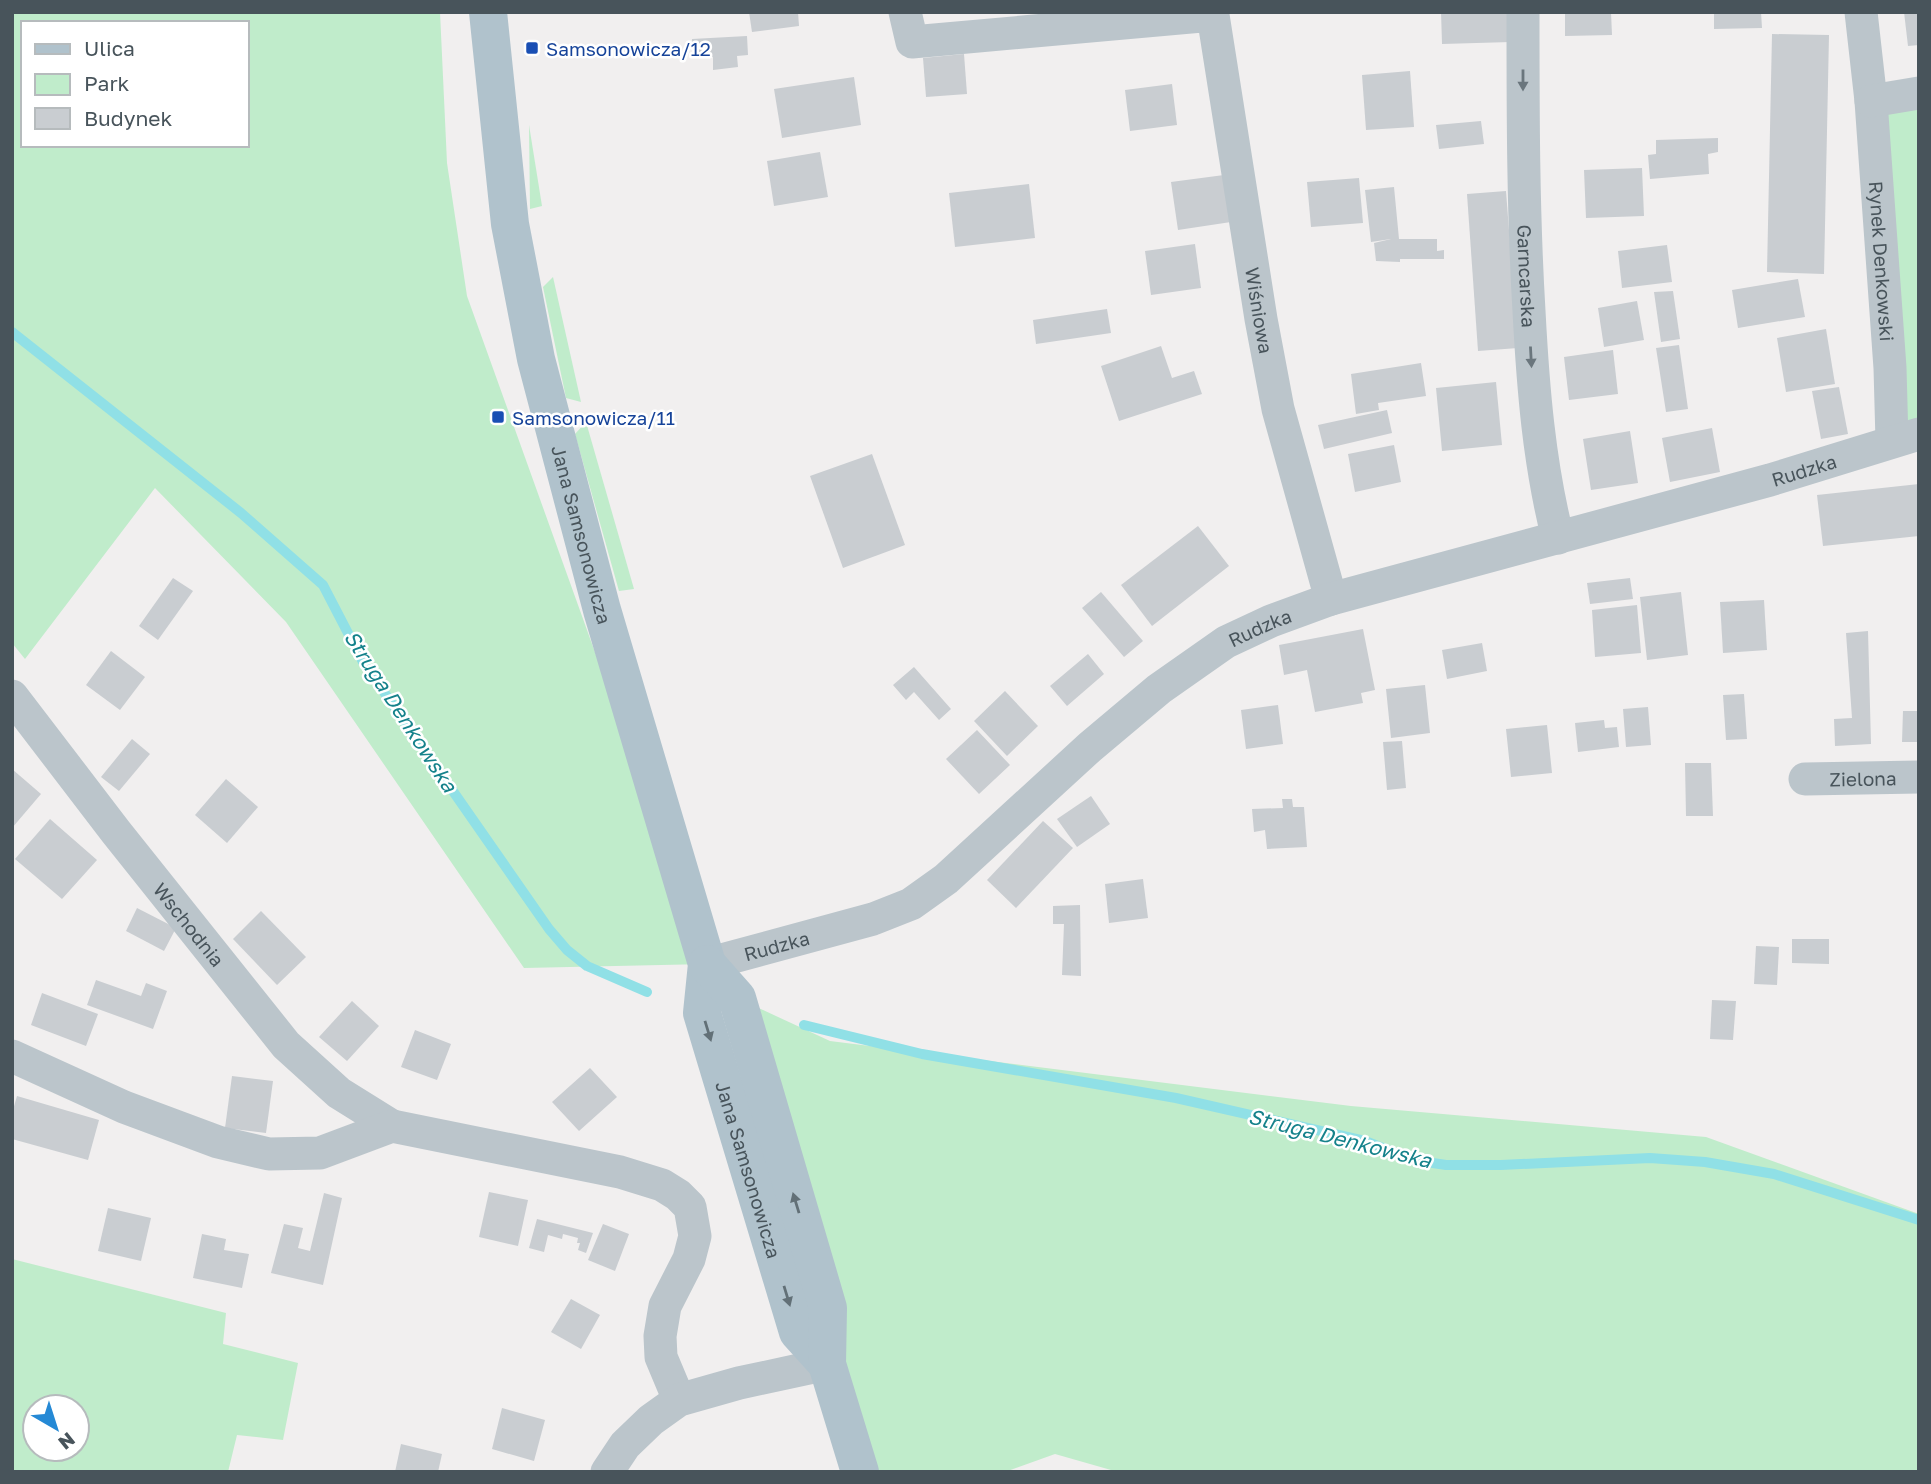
<svg xmlns="http://www.w3.org/2000/svg" width="1931" height="1484" font-family="'Golos Text',sans-serif">
  <style>
    .green { fill: #c0eccb; fill-rule: evenodd }
    .lines { fill: none; stroke-linecap: round; stroke-linejoin: round }
    .stream { stroke: #90e0e6; stroke-width: 10 }
    .building { fill: #c9cdd1 }
    .minor { stroke: #bbc5cb; stroke-width: 33 }
    .major { stroke: #b0c2cc; stroke-width: 38 }
    .oneway { fill: #6a767d }
    .oneway2 { fill: #627077 }
    .transit-dot { fill: #1a4fb4; stroke: #fff; stroke-width: 2.5 }
    .labels { text-anchor: middle; dominant-baseline: central; stroke-width: 5; stroke-linejoin: round; paint-order: stroke }
    .transit-label { font-size: 19px; fill: #164399; stroke: #fff; text-anchor: start }
    .street-label { font-size: 19px; fill: #48545b; stroke: #fff }
    .water-label { font-size: 21px; font-style: italic; fill: #15828b; stroke: #fff }
  </style>
  <rect width="100%" height="100%" fill="#f1efef"/>
  <!-- green -->
  <g class="green">
    <path d="M12 12H440L447 163 467 296 707 964 524 968 286 622 155 488 25 659 12 643ZM23 23H247V145H23Z"/>
    <path d="M1919 93V434L1892 441 1871 101Z"/>
    <path d="M529 125 542 206 530 209Z"/>
    <path d="M553 277 581 402 566 398 543 287Z"/>
    <path d="M586 422 634 589 619 591 575 434Z"/>
    <path d="M737 998 830 1041 1351 1106 1706 1137 1919 1214V1472H1118L1055 1454 1005 1472H860Z"/>
    <path d="M12 1259 226 1313 223 1344 298 1363 283 1440 237 1435 228 1472H12ZM77 1407V1449H35V1407Z"/>
  </g>
  <g class="lines">
    <!-- stream -->
    <g class="stream">
      <path d="M12 332 241 513 323 585 363 662 549 929 567 950 587 966 647 992"/>
      <path d="M804 1025 922 1054 1176 1098 1365 1141 1413 1160 1446 1165H1501L1650 1158 1705 1162 1774 1174 1919 1220"/>
    </g>
  </g>
  <!-- building -->
  <g class="building">
    <path d="M749 12H798L799 26 752 32Z"/>
    <path d="M1441 12H1510L1511 42 1442 44Z"/>
    <path d="M1565 12H1611L1612 35 1565 36Z"/>
    <path d="M1714 12H1761L1762 28 1714 29Z"/>
    <path d="M1904 12H1919V45L1908 46Z"/>
    <path d="M1772 34 1829 35 1824 274 1767 272Z"/>
    <path d="M747 36 748 55 737 56 738 67 713 70V57L694 58 693 48H688L687 44 692 43V39Z"/>
    <path d="M964 54 967 94 926 97 923 58Z"/>
    <path d="M1410 71 1414 127 1366 130 1362 75Z"/>
    <path d="M854 77 861 125 782 138 774 89Z"/>
    <path d="M1172 84 1177 125 1130 131 1125 90Z"/>
    <path d="M1481 121 1484 144 1439 149 1436 125Z"/>
    <path d="M1718 138V152L1708 154 1709 174 1650 179 1648 155 1656 154V140Z"/>
    <path d="M820 152 828 197 774 206 767 161Z"/>
    <path d="M1642 168 1644 216 1586 218 1584 170Z"/>
    <path d="M1224 175 1231 222 1178 230 1171 182Z"/>
    <path d="M1359 178 1363 223 1311 227 1307 182Z"/>
    <path d="M1029 184 1035 238 955 247 949 193Z"/>
    <path d="M1394 187 1399 239H1437V251L1444 250V259H1400V262L1376 261 1374 243 1391 239 1371 242 1365 190Z"/>
    <path d="M1506 191 1518 348 1478 351 1467 194Z"/>
    <path d="M1195 244 1201 288 1151 295 1145 251Z"/>
    <path d="M1667 245 1672 282 1622 288 1618 251Z"/>
    <path d="M1798 279 1805 317 1738 328 1732 290Z"/>
    <path d="M1673 291 1680 339 1661 342 1654 292Z"/>
    <path d="M1637 301 1644 340 1604 347 1598 308Z"/>
    <path d="M1107 309 1111 333 1036 344 1033 320Z"/>
    <path d="M1826 329 1835 384 1786 392 1777 338Z"/>
    <path d="M1679 345 1688 409 1666 412 1656 348Z"/>
    <path d="M1161 346 1172 378 1194 371 1202 394 1119 421 1101 366Z"/>
    <path d="M1613 350 1618 394 1569 400 1564 357Z"/>
    <path d="M1421 363 1426 396 1378 403 1379 410 1356 414 1351 374Z"/>
    <path d="M1496 382 1502 445 1442 451 1436 388Z"/>
    <path d="M1839 387 1848 434 1821 439 1812 391Z"/>
    <path d="M1387 410 1392 433 1324 449 1318 425Z"/>
    <path d="M1712 428 1720 472 1670 482 1662 438Z"/>
    <path d="M1630 431 1638 483 1591 490 1583 439Z"/>
    <path d="M1394 445 1401 482 1355 492 1348 454Z"/>
    <path d="M872 454 905 545 843 568 810 476Z"/>
    <path d="M1919 484V536L1823 546 1817 495Z"/>
    <path d="M1198 526 1229 566 1152 626 1121 585Z"/>
    <path d="M173 578 193 591 158 640 139 626Z"/>
    <path d="M1630 578 1633 599 1590 604 1587 583Z"/>
    <path d="M1101 592 1143 641 1124 657 1082 608Z"/>
    <path d="M1681 592 1688 655 1647 660 1640 597Z"/>
    <path d="M1764 600 1767 650 1723 653 1720 602Z"/>
    <path d="M1637 605 1641 653 1595 657 1592 610Z"/>
    <path d="M1363 629 1375 690 1361 693 1363 703 1315 712 1307 670 1284 675 1279 645Z"/>
    <path d="M1868 631 1871 744 1835 746 1834 719 1852 718 1846 633Z"/>
    <path d="M1482 643 1487 671 1447 679 1442 650Z"/>
    <path d="M111 651 145 677 120 710 86 685Z"/>
    <path d="M1088 654 1104 674 1067 706 1050 686Z"/>
    <path d="M914 667 951 709 939 720 914 692 906 700 893 685Z"/>
    <path d="M1425 685 1430 733 1391 738 1386 689Z"/>
    <path d="M1005 691 1038 726 1007 756 974 721Z"/>
    <path d="M1744 694 1747 739 1726 740 1723 695Z"/>
    <path d="M1278 705 1283 744 1246 749 1241 710Z"/>
    <path d="M1648 707 1651 745 1626 747 1623 709Z"/>
    <path d="M1903 711H1919V742H1902Z"/>
    <path d="M1604 720 1605 728 1617 727 1619 747 1578 752 1575 723Z"/>
    <path d="M1547 725 1552 773 1511 777 1506 729Z"/>
    <path d="M977 730 1010 765 979 794 946 759Z"/>
    <path d="M132 739 150 754 119 791 101 777Z"/>
    <path d="M1402 741 1406 788 1387 790 1383 742Z"/>
    <path d="M1685 763H1711L1713 816H1686Z"/>
    <path d="M12 769 41 794 12 828Z"/>
    <path d="M226 779 258 807 227 843 195 815Z"/>
    <path d="M1091 796 1110 824 1077 847 1057 819Z"/>
    <path d="M1282 799H1292L1293 807H1304L1307 847 1267 849 1265 830 1254 832 1252 809 1283 808Z"/>
    <path d="M50 819 97 860 62 899 15 859Z"/>
    <path d="M1043 821 1073 848 1016 908 987 880Z"/>
    <path d="M1143 879 1148 918 1109 923 1105 884Z"/>
    <path d="M1080 905 1081 976 1062 975 1064 924H1053V906Z"/>
    <path d="M137 908 176 928 164 951 126 931Z"/>
    <path d="M261 911 306 957 277 985 233 939Z"/>
    <path d="M1792 939H1829V964L1792 963Z"/>
    <path d="M1756 946 1779 947 1777 985 1754 984Z"/>
    <path d="M96 980 141 996 146 983 167 991 153 1029 87 1005Z"/>
    <path d="M42 993 98 1014 86 1046 31 1025Z"/>
    <path d="M1712 1000 1736 1001 1733 1040 1710 1039Z"/>
    <path d="M352 1001 379 1026 347 1061 319 1037Z"/>
    <path d="M415 1030 451 1044 437 1080 401 1067Z"/>
    <path d="M590 1068 617 1097 579 1131 552 1102Z"/>
    <path d="M232 1076 273 1081 266 1133 225 1128Z"/>
    <path d="M17 1096 99 1120 88 1160 12 1139V1113Z"/>
    <path d="M489 1192 528 1200 518 1246 479 1237Z"/>
    <path d="M324 1193 342 1198 323 1285 271 1273 284 1224 303 1228 298 1248 310 1251Z"/>
    <path d="M108 1208 151 1218 141 1261 98 1251Z"/>
    <path d="M537 1219 593 1233 586 1253 578 1250 580 1243H577L578 1238 563 1234 562 1239 548 1235 544 1252 529 1248Z"/>
    <path d="M603 1224 629 1234 615 1271 588 1260Z"/>
    <path d="M202 1234 226 1239 224 1250 249 1254 242 1288 193 1278Z"/>
    <path d="M571 1299 600 1315 581 1349 551 1332Z"/>
    <path d="M502 1408 545 1420 534 1461 492 1449Z"/>
    <path d="M401 1444 442 1454 438 1472H395Z"/>
  </g>
  <g class="lines">
    <!-- minor -->
    <g class="minor">
      <path id="s1" d="M905 12 912 42 1213 15 1261 319 1278 409 1331 599"/>
      <path id="s2" d="M1523 12C1523 112 1523 211 1529 311 1533 387 1539 464 1558 538"/>
      <path id="s3" d="M1861 12 1871 101 1890 368 1892 441"/>
      <path d="M1871 101 1919 93"/>
      <path id="s4" d="M12 696 116 832 286 1045 339 1093 392 1126"/>
      <path id="s5" d="M1805 779 1919 777"/>
      <path id="s6" d="M707 964 873 919 911 904 946 879 1090 747 1159 689 1226 642 1271 621 1331 599 1770 480 1919 434"/>
      <path d="M12 1056 124 1107 218 1142 269 1154 320 1153 392 1126 620 1172 662 1185 678 1195 690 1207 695 1236 689 1259 665 1306 660 1336 661 1357 679 1400"/>
      <path d="M607 1472 625 1445 651 1420 679 1400 739 1383 827 1364"/>
    </g>
    <!-- major -->
    <g class="major">
      <path id="s7" d="M488 12 510 224 536 359 602 610 707 964 702 1013 798 1332 827 1364"/>
      <path d="M707 964 737 998 828 1308 827 1364 860 1472"/>
    </g>
  </g>
  <!-- one-way arrows -->
  <defs><path id="oneway-solid" d="M-6-.8H1V-3.2L6.5 0L1 3.2V.8H-6Z" transform="scale(1.75)"/></defs>
  <g class="oneway">
    <use href="#oneway-solid" transform="translate(1523 80) rotate(90)"/>
    <use href="#oneway-solid" transform="translate(1531 357) rotate(87)"/>
  </g>
  <g class="oneway2">
    <use href="#oneway-solid" transform="translate(708 1031) rotate(73)"/>
    <use href="#oneway-solid" transform="translate(796 1203) rotate(-107)"/>
    <use href="#oneway-solid" transform="translate(787 1296) rotate(73)"/>
  </g>
  <!-- markers -->
  <g class="transit-dot">
    <rect x="525" y="41" width="14" height="14" rx="3.5"/>
    <rect x="491" y="410" width="14" height="14" rx="3.5"/>
  </g>
  <g class="labels">
    <!-- transit labels -->
    <g class="transit-label">
      <text x="546" y="48">Samsonowicza/12</text>
      <text x="512" y="417">Samsonowicza/11</text>
    </g>
    <!-- street labels -->
    <g class="street-label">
      <text stroke="none"><textPath href="#s3" startOffset="250">Rynek Denkowski</textPath></text>
      <text stroke="none"><textPath href="#s2" startOffset="264">Garncarska</textPath></text>
      <text stroke="none"><textPath href="#s1" startOffset="632">Wiśniowa</textPath></text>
      <text stroke="none"><textPath href="#s6" startOffset="1227">Rudzka</textPath></text>
      <text stroke="none"><textPath href="#s7" startOffset="532">Jana Samsonowicza</textPath></text>
      <text stroke="none"><textPath href="#s6" startOffset="660">Rudzka</textPath></text>
      <text stroke="none"><textPath href="#s5" startOffset="58">Zielona</textPath></text>
      <text stroke="none"><textPath href="#s4" startOffset="289">Wschodnia</textPath></text>
      <text stroke="none"><textPath href="#s6" startOffset="72">Rudzka</textPath></text>
      <text stroke="none"><textPath href="#s7" startOffset="1192">Jana Samsonowicza</textPath></text>
    </g>
    <!-- water labels -->
    <g class="water-label">
      <text transform="translate(401 711) rotate(57)">Struga Denkowska</text>
      <text transform="translate(1340 1138) rotate(14)">Struga Denkowska</text>
    </g>
  </g>
  <!-- border -->
  <rect width="1931" height="1484" fill="none" stroke="#48545b" stroke-width="28"/>
  <!-- legend -->
  <rect x="21" y="21" width="228" height="126" fill="#ffffff" stroke="#b6bbbd" stroke-width="2"/>
  <rect x="35" y="44" width="35" height="10" fill="#b0c2cc" stroke="#b6bbbd" stroke-width="2"/>
  <text x="84" y="56" font-size="21" fill="#48545b">Ulica</text>
  <rect x="35" y="74" width="35" height="21" fill="#c0eccb" stroke="#b6bbbd" stroke-width="2"/>
  <text x="84" y="91" font-size="21" fill="#48545b">Park</text>
  <rect x="35" y="108" width="35" height="21" fill="#c9cdd1" stroke="#b6bbbd" stroke-width="2"/>
  <text x="84" y="126" font-size="21" fill="#48545b">Budynek</text>
  <!-- north arrow -->
  <g transform="translate(56 1428) rotate(141)"><circle r="33" fill="#ffffff" stroke="#b6bbbd" stroke-width="2"/>
  <path d="M0-5L12 26L0 18L-12 26Z" fill="#2589d5"/>
  <text y="-10" font-size="19" font-weight="bold" text-anchor="middle" fill="#48545b">N</text>
  </g>
</svg>
